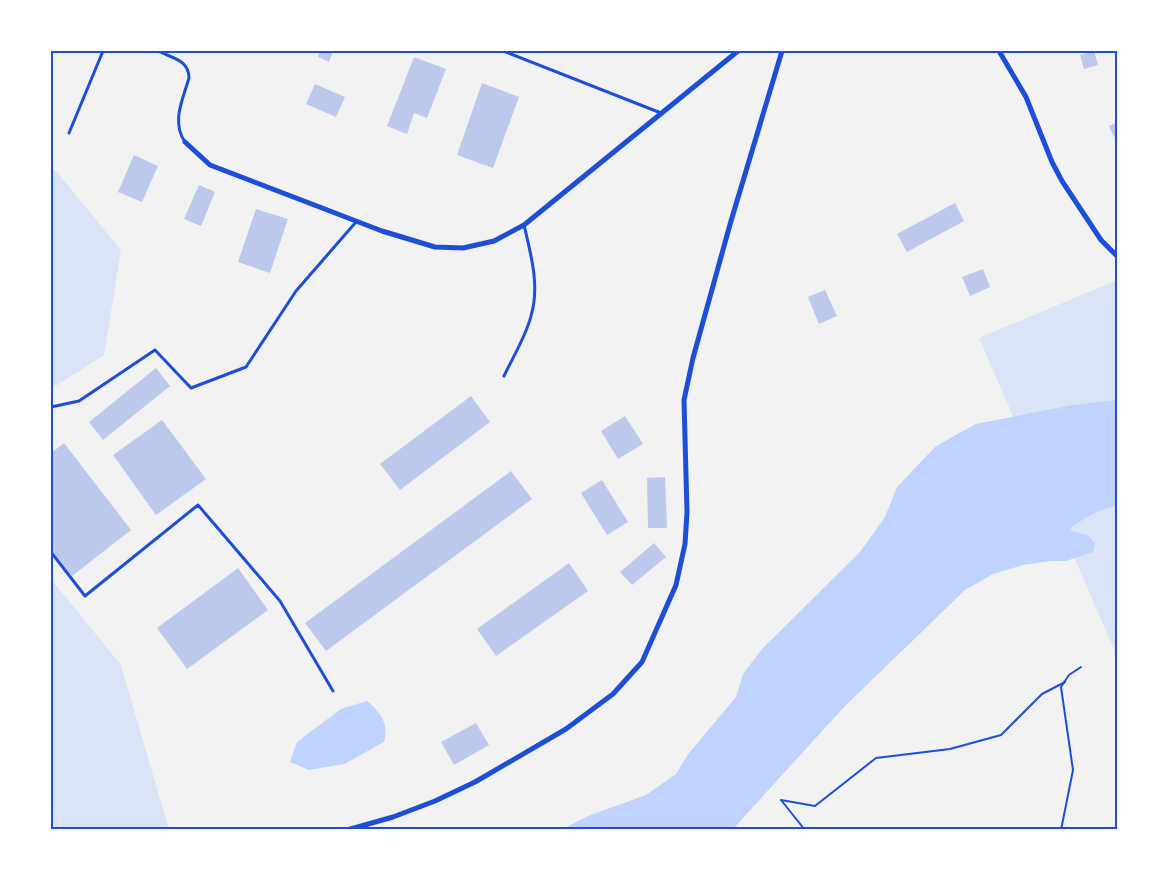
<svg xmlns="http://www.w3.org/2000/svg" width="1168" height="881" font-family="'Work Sans',sans-serif">
  <style>
    .green { fill: #dbe4f7 }
    .water { fill: #bfd3fe }
    .building { fill: #bdc9ec }
    .lines { fill: none; stroke-linecap: round; stroke-linejoin: round }
    .path { stroke: #1d4ed8; stroke-width: 2 }
    .service { stroke: #1d4ed8; stroke-width: 3 }
    .minor { stroke: #1d4ed8; stroke-width: 5 }
    .neatline { fill: none; stroke: #1d4ed8; stroke-width: 2 }
  </style>
  <rect width="100%" height="100%" fill="#f2f2f2"/>
  <!-- green -->
  <g class="green">
    <path d="M51 169 56 171 121 250 104 355 51 389Z"/>
    <path d="M1117 280V656L979 338Z"/>
    <path d="M51 579 121 665 169 830H51Z"/>
  </g>
  <!-- water -->
  <g class="water">
    <path d="M1117 400V505L1096 512 1071 527V531L1088 535 1095 543 1093 552 1066 561H1051L1023 565 993 574 965 590 845 706 732 830H561L588 816 646 795 676 774 689 753 736 697 743 674 762 649 860 552 885 517 897 487 936 446 976 424 1072 405Z"/>
    <path d="M367 701C381 713 389 724 384 742L344 764 309 770 290 762 297 742 341 709Z"/>
  </g>
  <!-- building -->
  <g class="building">
    <path d="M320 51H333L329 62 318 57Z"/>
    <path d="M1094 51 1098 65 1084 69 1080 55Z"/>
    <path d="M414 57 446 69 427 118 414 113 407 134 387 126Z"/>
    <path d="M482 83 519 97 493 168 457 155Z"/>
    <path d="M315 84 345 97 336 117 306 104Z"/>
    <path d="M1116 123 1117 136 1114 137 1109 126Z"/>
    <path d="M134 155 158 166 142 202 118 192Z"/>
    <path d="M199 185 215 192 201 226 184 219Z"/>
    <path d="M955 203 964 221 907 252 897 234Z"/>
    <path d="M256 209 288 219 270 273 238 262Z"/>
    <path d="M983 269 990 287 970 296 962 277Z"/>
    <path d="M825 290 837 316 819 324 808 297Z"/>
    <path d="M156 368 170 386 103 440 89 422Z"/>
    <path d="M471 396 490 422 400 490 380 464Z"/>
    <path d="M625 416 643 444 618 459 601 431Z"/>
    <path d="M162 420 206 479 156 515 113 455Z"/>
    <path d="M64 443 131 530 72 576 51 549V453Z"/>
    <path d="M511 471 532 499 326 651 305 623Z"/>
    <path d="M665 477 667 528H648L647 478Z"/>
    <path d="M602 480 628 522 607 535 581 493Z"/>
    <path d="M654 543 666 557 632 585 620 572Z"/>
    <path d="M569 563 588 591 496 656 477 629Z"/>
    <path d="M238 568 268 610 187 669 157 628Z"/>
    <path d="M476 723 489 745 454 765 441 742Z"/>
  </g>
  <g class="lines">
    <!-- path -->
    <g class="path">
      <path d="M805 830 781 800 815 806 876 758 950 749 1001 735 1042 694 1065 682"/>
      <path d="M1061 830 1073 770 1061 687 1069 675 1081 667"/>
    </g>
    <!-- service -->
    <g class="service">
      <path d="M158 51C172 58 189 60 189 78 183 99 171 122 185 142"/>
      <path d="M503 51 661 113"/>
      <path d="M69 133 103 51"/>
      <path d="M504 376C513 357 526 336 531 316 540 286 531 255 524 225"/>
      <path d="M51 407 79 401 155 350 191 388 246 367 296 291 356 222"/>
      <path d="M51 552 85 596 198 505 280 601 333 691"/>
    </g>
    <!-- minor -->
    <g class="minor">
      <path d="M999 51 1026 97 1052 162 1062 181 1101 240 1117 256"/>
      <path d="M185 142 210 165 382 231 435 247 463 248 494 241 524 225 738 51"/>
      <path d="M347 830 393 817 435 801 475 782 566 729 613 694 642 662 676 585 685 544 687 512 684 400 693 358 731 221 782 51"/>
    </g>
  </g>
  <!-- border -->
  <rect width="1168" height="881" fill="none" stroke="#ffffff" stroke-width="105"/>
  <rect x="52" y="52" width="1064" height="776" class="neatline"/>
</svg>
